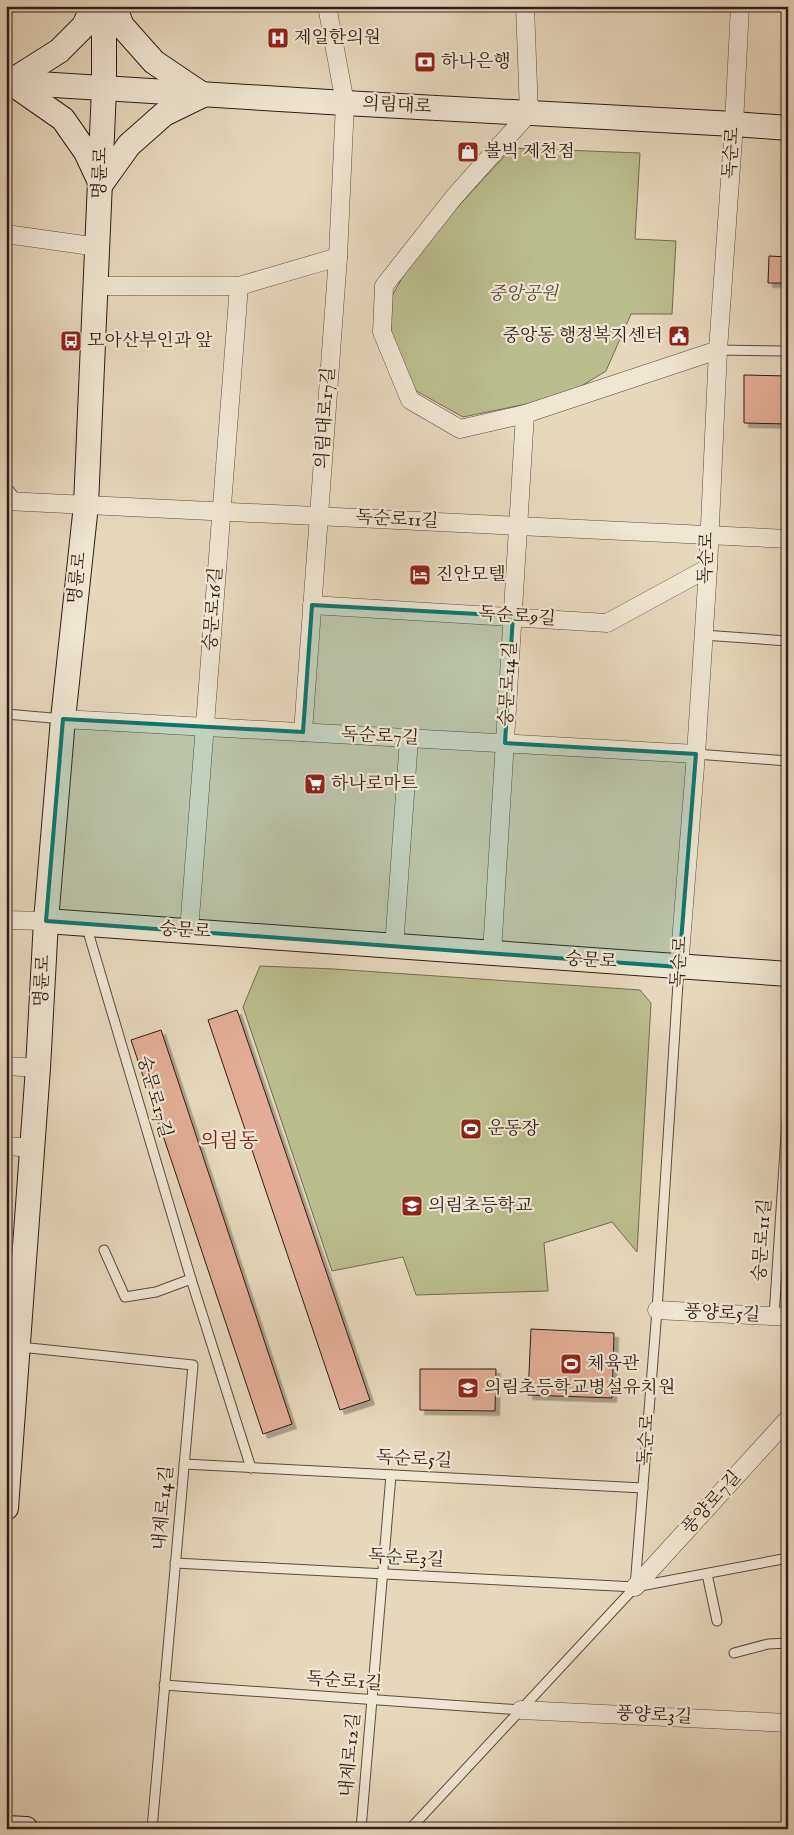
<svg xmlns="http://www.w3.org/2000/svg" width="794" height="1835" font-family="'IM FELL English','Noto Serif KR',serif">
  <style>
    .green { fill: #babd8c; stroke: #746d51 }
    .building { fill: #e3ae95; stroke: #2f1d16; filter: url(#shadow) }
    .lines { fill: none; stroke-linecap: round; stroke-linejoin: round }
    .lane-casing { stroke: #5d4c3f; stroke-width: 11 }
    .street-casing { stroke: #5d4c3f; stroke-width: 19 }
    .secondary-casing { stroke: #2f1d16; stroke-width: 26 }
    .lane { stroke: #efe6d3; stroke-width: 9 }
    .street { stroke: #efe6d3; stroke-width: 18 }
    .secondary { stroke: #efe6d3; stroke-width: 24 }
    .marked { fill: #0f766e; fill-opacity: 0.2; stroke: #0f766e; stroke-width: 4; stroke-linejoin: round }
    .labels { text-anchor: middle; dominant-baseline: central; stroke-width: 4.5; stroke-linejoin: round; paint-order: stroke }
    .poi-label { font-size: 18px; fill: #2f1d16; stroke: #efe6d3; text-anchor: start }
    .street-label { font-size: 18px; fill: #2f1d16; stroke: #efe6d3 }
    .park-label { font-size: 18px; font-style: italic; fill: #594d39; stroke: #efe6d3 }
    .quarter-label { font-size: 20px; fill: #7a1f14; stroke: #efe6d3 }
  </style>
  <defs>
    <filter id="shadow"><feDropShadow dx="4.5" dy="4.5" stdDeviation="0" flood-color="#0004"/></filter>
  </defs>
  <rect width="100%" height="100%" fill="#e6d8bb"/>
  <filter id="stains"><feTurbulence type="fractalNoise" baseFrequency=".004" numOctaves="4"/><feColorMatrix values="0 0 0 0 .2 0 0 0 0 .09 0 0 0 0 .02 0 0 0 .5 -.17"/></filter>
  <radialGradient id="worn" r=".72"><stop offset=".6" stop-color="#630" stop-opacity="0"/><stop offset="1" stop-color="#630" stop-opacity=".3"/></radialGradient>
  <!-- green -->
  <g class="green">
    <path d="M512 148 640 153 635 239 676 241 672 314H631L606 371 565 396 463 417 411 388 391 334 392 296 417 251Z"/>
    <path d="M260 966 334 969 640 990 651 1003 637 1252 612 1222 544 1243 548 1291 416 1295 403 1257 332 1271 243 1007Z"/>
  </g>
  <!-- building -->
  <g class="building">
    <path d="M769 256 788 257V283H768Z"/>
    <path d="M744 375 788 376V424L744 423Z"/>
    <path d="M237 1010 370 1400 340 1410 208 1020Z"/>
    <path d="M161 1030 292 1424 263 1434 131 1040Z"/>
    <path d="M531 1329 614 1333 612 1398 528 1395Z"/>
    <path d="M420 1369H496L495 1411 420 1410Z"/>
  </g>
  <g class="lines">
    <!-- lane casing -->
    <g class="lane-casing">
      <g id="lane">
        <path d="M718 350 788 351"/>
        <path d="M6 486 18 502"/>
        <path d="M703 635 788 641"/>
        <path d="M6 714 63 719"/>
        <path d="M696 754 788 761"/>
        <path d="M86 925 191 1279 251 1468"/>
        <path d="M104 1250 125 1297 156 1292 191 1279"/>
        <path d="M774 1316 788 1105"/>
        <path d="M20 1347 193 1365 152 1829"/>
        <path d="M184 1464 643 1488"/>
        <path d="M175 1563 635 1587 788 1558"/>
        <path d="M707 1574 717 1621"/>
        <path d="M734 1653 768 1644 788 1643"/>
        <path d="M164 1685 521 1710"/>
        <path d="M361 1829 391 1475"/>
        <path d="M410 1829 635 1587 657 1310 679 967"/>
      </g>
    </g>
    <!-- street casing -->
    <g class="street-casing">
      <g id="street">
        <path d="M525 6 529 113 454 197 384 286 382 332 410 400 460 429 525 414 718 350"/>
        <path d="M6 234 98 247"/>
        <path d="M96 286H239L338 257"/>
        <path d="M6 501 788 539"/>
        <path d="M312 605 607 623 708 568"/>
        <path d="M63 719 696 754"/>
        <path d="M303 732 338 257 345 103 327 6"/>
        <path d="M6 920 46 921"/>
        <path d="M189 931 239 286"/>
        <path d="M394 947 409 739"/>
        <path d="M492 953 525 414"/>
        <path d="M679 967 696 754 708 568 718 350 734 124 740 6"/>
        <path d="M6 1066 38 1068"/>
        <path d="M6 1148 8 1146 32 1148"/>
        <path d="M657 1310 788 1317"/>
        <path d="M635 1587 788 1419"/>
        <path d="M521 1710 788 1723"/>
      </g>
    </g>
    <!-- secondary casing -->
    <g class="secondary-casing">
      <g id="secondary">
        <path d="M93 6 84 26 59 51 10 82 63 119 86 152 101 184 129 145 164 114 203 95 154 62 122 26 114 6"/>
        <path d="M6 82 345 103 734 124 788 128"/>
        <path d="M46 921 788 974"/>
        <path d="M6 1508 38 1068 46 921 63 719 86 505 104 89V6"/>
        <path d="M6 1828 26 1829"/>
      </g>
    </g>
    <!-- lane -->
    <use href="#lane" class="lane"/>
    <!-- street -->
    <use href="#street" class="street"/>
    <!-- secondary -->
    <use href="#secondary" class="secondary"/>
  </g>
  <!-- marked area -->
  <path class="marked" d="M312 605 513 616 505 743 696 754 679 967 46 921 63 719 303 732Z"/>
  <!-- icons -->
  <defs>
    <g id="hospital-square" transform="scale(1.125)"><rect x="-9" y="-9" width="18" height="18" rx="4" fill="#8f2418" stroke="#efe6d3"/><path d="M-5-5h3v3.5h4V-5h3V5h-3V1.5h-4V5h-3Z" fill="#fff"/></g>
    <g id="bank-square" transform="scale(1.125)"><rect x="-9" y="-9" width="18" height="18" rx="4" fill="#8f2418" stroke="#efe6d3"/><path d="M-6-4H6V4H-6ZM0-2.3a2.3 2.3 0 1 0 0 4.6a2.3 2.3 0 1 0 0-4.6Z" fill="#fff"/></g>
    <g id="shop-square" transform="scale(1.125)"><rect x="-9" y="-9" width="18" height="18" rx="4" fill="#8f2418" stroke="#efe6d3"/><path d="M-5-2.5h2.3a2.7 3.5 0 0 1 5.4 0H5L5.5 6h-11ZM-1.5-2.5h3a1.5 2.3 0 0 0-3 0Z" fill="#fff"/></g>
    <g id="civic-square" transform="scale(1.125)"><rect x="-9" y="-9" width="18" height="18" rx="4" fill="#8f2418" stroke="#efe6d3"/><path d="M-.6-6.5H3V-4.5H.6V-3L4-1V1h2V6H-6V1h2V-1L-.6-3ZM-1.2 2.5V6h2.4V2.5Z" fill="#fff"/></g>
    <g id="bus-square" transform="scale(1.125)"><rect x="-9" y="-9" width="18" height="18" rx="4" fill="#8f2418" stroke="#efe6d3"/><path d="M-5-6H5V4H4V6H2V4H-2V6H-4V4H-5ZM-3.5-4V0h7V-4ZM-3.5 1.2v1.5H-2V1.2ZM2 1.2v1.5H3.5V1.2Z" fill="#fff"/></g>
    <g id="hotel-square" transform="scale(1.125)"><rect x="-9" y="-9" width="18" height="18" rx="4" fill="#8f2418" stroke="#efe6d3"/><path d="M-6-4.5h1.5V1H6V5H4.5V3h-9V5H-6ZM-4 0a1.8 1.8 0 1 1 3.6 0ZM.5 0V-2.5h3Q6-2.5 6 0Z" fill="#fff"/></g>
    <g id="supermarket-square" transform="scale(1.125)"><rect x="-9" y="-9" width="18" height="18" rx="4" fill="#8f2418" stroke="#efe6d3"/><path d="M-6-5.5h2.5l.6 2H6L4.5 2H-2.5L-4.4-4H-6ZM-1.5 3.2a1.3 1.3 0 1 0 .1 0ZM3 3.2a1.3 1.3 0 1 0 .1 0Z" fill="#fff"/></g>
    <g id="stadium-square" transform="scale(1.125)"><rect x="-9" y="-9" width="18" height="18" rx="4" fill="#8f2418" stroke="#efe6d3"/><path d="M0-5a6.5 5 0 1 0 0 10a6.5 5 0 1 0 0-10ZM-3.5-1.8h7v3.6h-7Z" fill="#fff"/></g>
    <g id="school-square" transform="scale(1.125)"><rect x="-9" y="-9" width="18" height="18" rx="4" fill="#8f2418" stroke="#efe6d3"/><path d="M0-5L7-2L0 1L-7-2ZM-4 1L0 2.5L4 1V4Q0 6-4 4Z" fill="#fff"/></g>
  </defs>
  <g fill-rule="evenodd">
    <use href="#hospital-square" x="278" y="38"/>
    <use href="#bank-square" x="425" y="62"/>
    <use href="#shop-square" x="468" y="152"/>
    <use href="#civic-square" x="679" y="336"/>
    <use href="#bus-square" x="71" y="341"/>
    <use href="#hotel-square" x="420" y="575"/>
    <use href="#supermarket-square" x="315" y="784"/>
    <use href="#stadium-square" x="471" y="1129"/>
    <use href="#school-square" x="412" y="1206"/>
    <use href="#stadium-square" x="571" y="1364"/>
    <use href="#school-square" x="468" y="1388"/>
  </g>
  <g class="labels">
    <!-- poi labels -->
    <g class="poi-label">
      <text x="294" y="38">제일한의원</text>
      <text x="441" y="62">하나은행</text>
      <text x="484" y="152">볼빅 제천점</text>
      <text x="663" y="336" text-anchor="end">중앙동 행정복지센터</text>
      <text x="87" y="341">모아산부인과 앞</text>
      <text x="436" y="575">진안모텔</text>
      <text x="331" y="784">하나로마트</text>
      <text x="487" y="1129">운동장</text>
      <text x="428" y="1206">의림초등학교</text>
      <text x="587" y="1364">체육관</text>
      <text x="484" y="1388">의림초등학교병설유치원</text>
    </g>
    <!-- street labels -->
    <g class="street-label">
      <text transform="translate(397 106) rotate(3)">의림대로</text>
      <text transform="translate(732 153) rotate(-86)">독순로</text>
      <text transform="translate(101 173) rotate(-88)">명륜로</text>
      <text transform="translate(326 418) rotate(-86)">의림대로17길</text>
      <text transform="translate(397 520) rotate(3)">독순로11길</text>
      <text transform="translate(707 558) rotate(-88)">독순로</text>
      <text transform="translate(78 578) rotate(-84)">명륜로</text>
      <text transform="translate(214 609) rotate(-86)">숭문로16길</text>
      <text transform="translate(517 617) rotate(4)">독순로9길</text>
      <text transform="translate(509 684) rotate(-87)">숭문로14길</text>
      <text transform="translate(380 737) rotate(3)">독순로7길</text>
      <text transform="translate(185 931) rotate(4)">숭문로</text>
      <text transform="translate(591 961) rotate(4)">숭문로</text>
      <text transform="translate(680 962) rotate(-86)">독순로</text>
      <text transform="translate(43 981) rotate(-87)">명륜로</text>
      <text transform="translate(154 1097) rotate(74)">숭문로17길</text>
      <text transform="translate(763 1240) rotate(-86)">숭문로11길</text>
      <text transform="translate(722 1314) rotate(3)">풍양로5길</text>
      <text transform="translate(647 1440) rotate(-86)">독순로</text>
      <text transform="translate(414 1460) rotate(3)">독순로5길</text>
      <text transform="translate(712 1503) rotate(-48)">풍양로7길</text>
      <text transform="translate(164 1508) rotate(-85)">내제로14길</text>
      <text transform="translate(406 1559) rotate(3)">독순로3길</text>
      <text transform="translate(344 1682) rotate(4)">독순로1길</text>
      <text transform="translate(654 1716) rotate(3)">풍양로3길</text>
      <text transform="translate(351 1755) rotate(-85)">내제로12길</text>
    </g>
    <!-- park labels -->
    <g class="park-label">
      <text x="523" y="294">중앙공원</text>
    </g>
    <!-- quarter labels -->
    <g class="quarter-label">
      <text x="229" y="1141">의림동</text>
    </g>
  </g>
  <!-- margin -->
  <rect width="794" height="1835" fill="none" stroke="#e6d8bb" stroke-width="25"/>
  <rect x="8" y="8" width="779" height="1820" fill="none" stroke="#2f1d16" stroke-width="2.5"/>
  <rect x="12" y="12" width="769" height="1810" fill="none" stroke="#2f1d16"/>
  <rect width="100%" height="100%" filter="url(#stains)"/>
  <rect width="100%" height="100%" fill="url(#worn)"/>
</svg>
